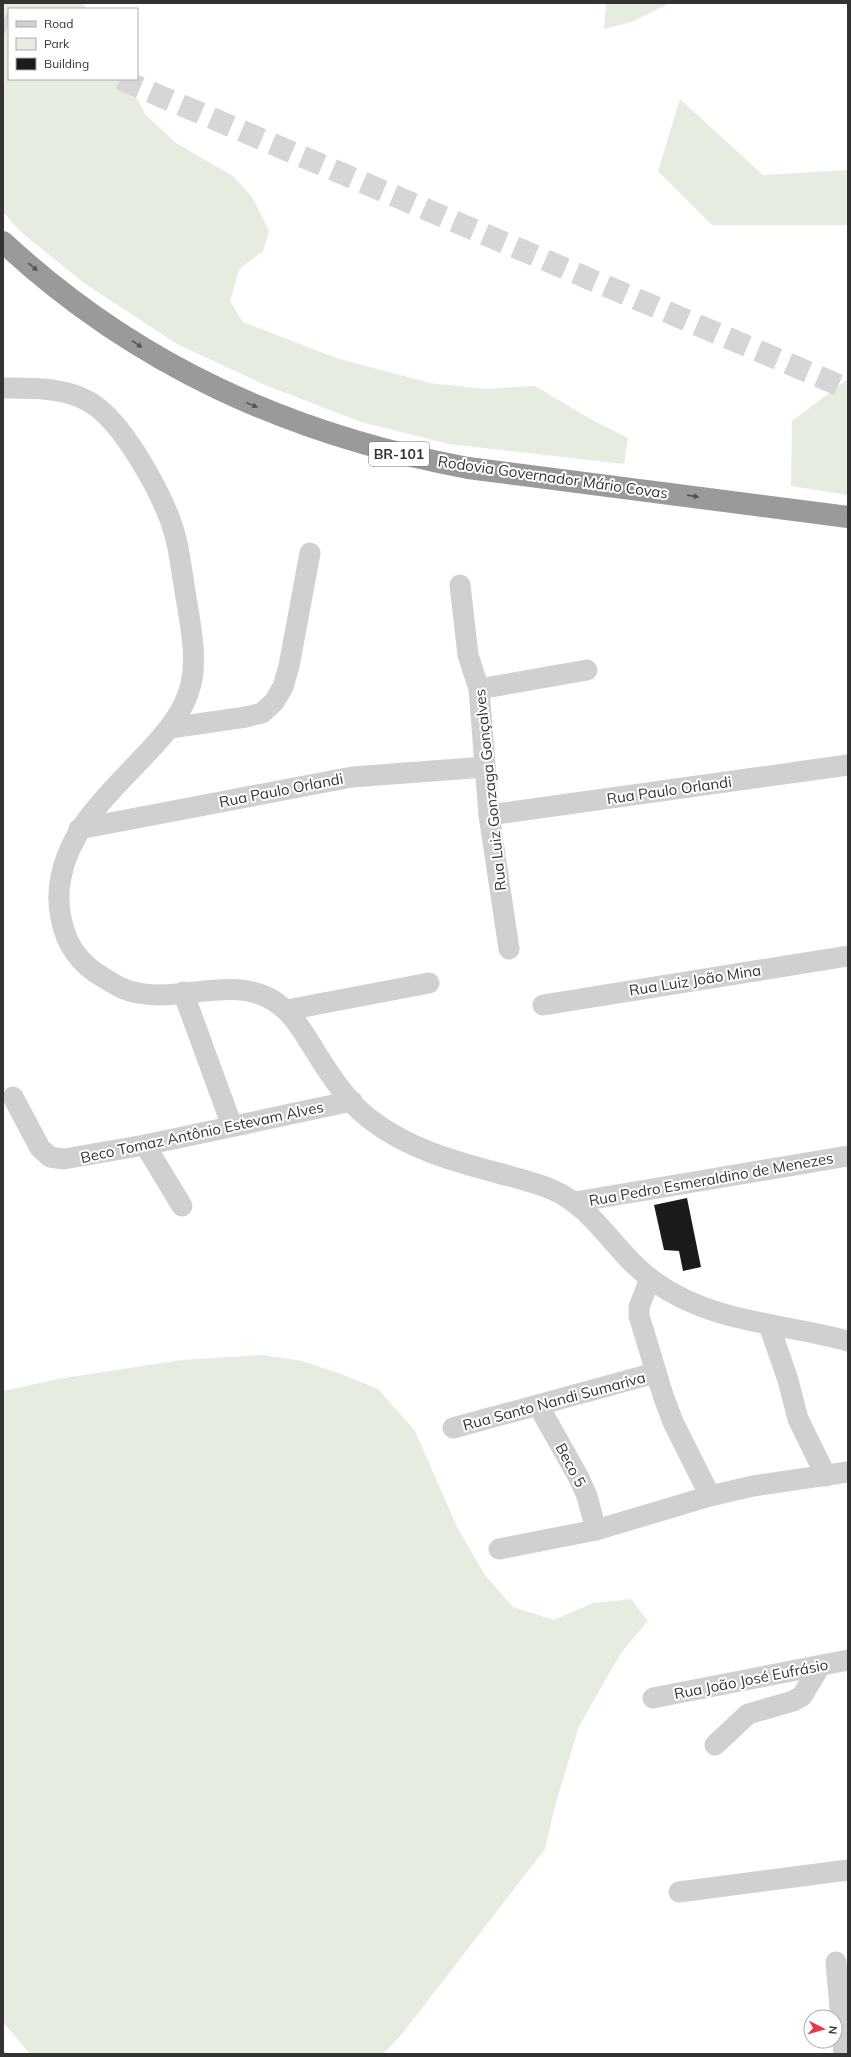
<svg xmlns="http://www.w3.org/2000/svg" width="851" height="2057" font-family="Mulish,sans-serif">
  <style>
    .green { fill: #e6ecdf }
    .building { fill: #1a1a1a }
    .lines { fill: none; stroke-linecap: round; stroke-linejoin: round }
    .highway-tunnel { stroke: #d6d6d6; stroke-width: 22; stroke-dasharray: 22 11; stroke-linecap: butt }
    .path { stroke: #cdcdcd; stroke-width: 2.5; stroke-dasharray: 2 2; stroke-linecap: butt }
    .minor { stroke: #d0d0d0; stroke-width: 21 }
    .highway { stroke: #9a9a9a; stroke-width: 22 }
    .oneway { fill: #525252 }
    .labels { text-anchor: middle; dominant-baseline: central; stroke-width: 4; stroke-linejoin: round; paint-order: stroke }
    .shield { fill: #fff; stroke: #707070; stroke-width: 1 }
    .shield-label { font-size: 14px; font-weight: bold; fill: #333 }
    .street-label { font-size: 15px; fill: #333; stroke: #fff }
  </style>
  <rect width="100%" height="100%" fill="#fff"/>
  <!-- green -->
  <g class="green">
    <path d="M3 3H83L87 9H9V79H127L145 114 176 143 233 176 252 197 269 231 263 251 239 269 230 301 243 322 336 358 430 383 485 389 535 386 594 421 628 438 624 464 449 444 361 422 265 385 177 344 84 283 22 233 3 212Z"/>
    <path d="M606 3H670L631 22 604 29Z"/>
    <path d="M680 99 763 175 848 170V225H712L658 171Z"/>
    <path d="M848 379V495L791 486 792 421Z"/>
    <path d="M263 1355 302 1361 341 1374 378 1389 415 1431 457 1527 485 1575 513 1607 554 1620 593 1603 631 1599 648 1621 621 1653 579 1726 555 1806 545 1849 402 2034 383 2054H30L3 2022V1391L58 1379 181 1360Z"/>
  </g>
  <!-- building -->
  <path class="building" d="M687 1198 701 1267 683 1271 679 1251 664 1250 654 1205Z"/>
  <g class="lines">
    <!-- highway-tunnel -->
    <g class="highway-tunnel">
      <path d="M3 21 9 24"/>
      <path d="M120 79 848 389"/>
    </g>
    <!-- path -->
    <path class="path" d="M3 2052 5 2054"/>
    <!-- minor -->
    <g class="minor">
      <path d="M3 388C34 388 72 387 97 407 128 431 167 501 176 539 181 560 183 582 187 603 191 629 197 658 191 684 184 712 167 732 148 752 113 790 71 825 61 877 57 896 59 915 65 933 71 951 85 967 101 976 112 983 124 991 138 993 183 1002 232 975 274 1001 293 1013 303 1032 315 1051 330 1075 348 1103 371 1120 409 1149 453 1161 498 1173 516 1178 535 1182 553 1190 596 1209 617 1256 655 1282 712 1323 782 1323 848 1341"/>
      <path d="M460 585 468 655 479 689 489 815 509 949"/>
      <path d="M479 689 587 670"/>
      <path d="M170 728 246 717 262 713 274 702 283 687 289 666 310 553"/>
      <path d="M489 815 848 765"/>
      <path d="M79 829 352 777 485 767"/>
      <path d="M183 992 232 1126"/>
      <path d="M543 1005 848 956"/>
      <path d="M287 1010 429 983"/>
      <path d="M13 1097 40 1148 50 1157 64 1159 145 1145 352 1101"/>
      <path d="M145 1145 182 1206"/>
      <path d="M575 1202 848 1156"/>
      <path d="M650 1279 639 1307V1316L663 1395 673 1422 710 1496"/>
      <path d="M769 1325 788 1380 798 1419 826 1476"/>
      <path d="M538 1405 579 1478 587 1496 596 1530"/>
      <path d="M453 1428 655 1373"/>
      <path d="M499 1549 596 1530 710 1496 753 1486 848 1472"/>
      <path d="M653 1698 848 1660"/>
      <path d="M715 1745 748 1714 793 1701 802 1696 820 1666"/>
      <path d="M679 1892 848 1870"/>
      <path d="M836 1962 844 2054"/>
    </g>
    <!-- highway -->
    <path class="highway" d="M3 242C135 365 291 435 468 468L848 517"/>
  </g>
  <!-- one-way arrows -->
  <defs><path id="oneway-solid" d="M-6-.8H1V-3.2L6.5 0L1 3.2V.8H-6Z"/></defs>
  <g class="oneway">
    <use href="#oneway-solid" transform="translate(33 267) rotate(39)"/>
    <use href="#oneway-solid" transform="translate(137 344) rotate(34)"/>
    <use href="#oneway-solid" transform="translate(252 405) rotate(22)"/>
    <use href="#oneway-solid" transform="translate(693 496) rotate(8)"/>
  </g>
  <g class="labels">
    <!-- shield labels -->
    <rect class="shield" x="369" y="442" width="60" height="24" rx="3"/>
    <g class="shield-label">
      <text x="399" y="454">BR-101</text>
    </g>
    <!-- street labels -->
    <g class="street-label">
      <text transform="translate(553 477) rotate(8)">Rodovia Governador Mário Covas</text>
      <text transform="translate(281 790) rotate(-11)">Rua Paulo Orlandi</text>
      <text transform="translate(490 790) rotate(-96)">Rua Luiz Gonzaga Gonçalves</text>
      <text transform="translate(669 790) rotate(-8)">Rua Paulo Orlandi</text>
      <text transform="translate(695 980) rotate(-9)">Rua Luiz João Mina</text>
      <text transform="translate(202 1132) rotate(-12)">Beco Tomaz Antônio Estevam Alves</text>
      <text transform="translate(711 1179) rotate(-10)">Rua Pedro Esmeraldino de Menezes</text>
      <text transform="translate(554 1401) rotate(-15)">Rua Santo Nandi Sumariva</text>
      <text transform="translate(571 1465) rotate(62)">Beco 5</text>
      <text transform="translate(751 1679) rotate(-11)">Rua João José Eufrásio</text>
    </g>
  </g>
  <!-- border -->
  <rect width="851" height="2057" fill="none" stroke="#333333" stroke-width="8"/>
  <!-- legend -->
  <rect x="8" y="8" width="130" height="72" fill="#ffffff" stroke="#adadad"/>
  <rect x="16" y="21" width="20" height="6" fill="#d0d0d0" stroke="#adadad"/>
  <text x="44" y="28" font-size="12" fill="#333333">Road</text>
  <rect x="16" y="38" width="20" height="12" fill="#e6ecdf" stroke="#adadad"/>
  <text x="44" y="48" font-size="12" fill="#333333">Park</text>
  <rect x="16" y="58" width="20" height="12" fill="#1a1a1a" stroke="#adadad"/>
  <text x="44" y="68" font-size="12" fill="#333333">Building</text>
  <!-- north arrow -->
  <g transform="translate(823 2029) rotate(96)"><circle r="19" fill="#ffffff" stroke="#adadad"/>
  <path d="M0-3L7 15L0 10L-7 15Z" fill="#e63946"/>
  <text y="-6" font-size="11" font-weight="bold" text-anchor="middle" fill="#333333">N</text>
  </g>
</svg>
